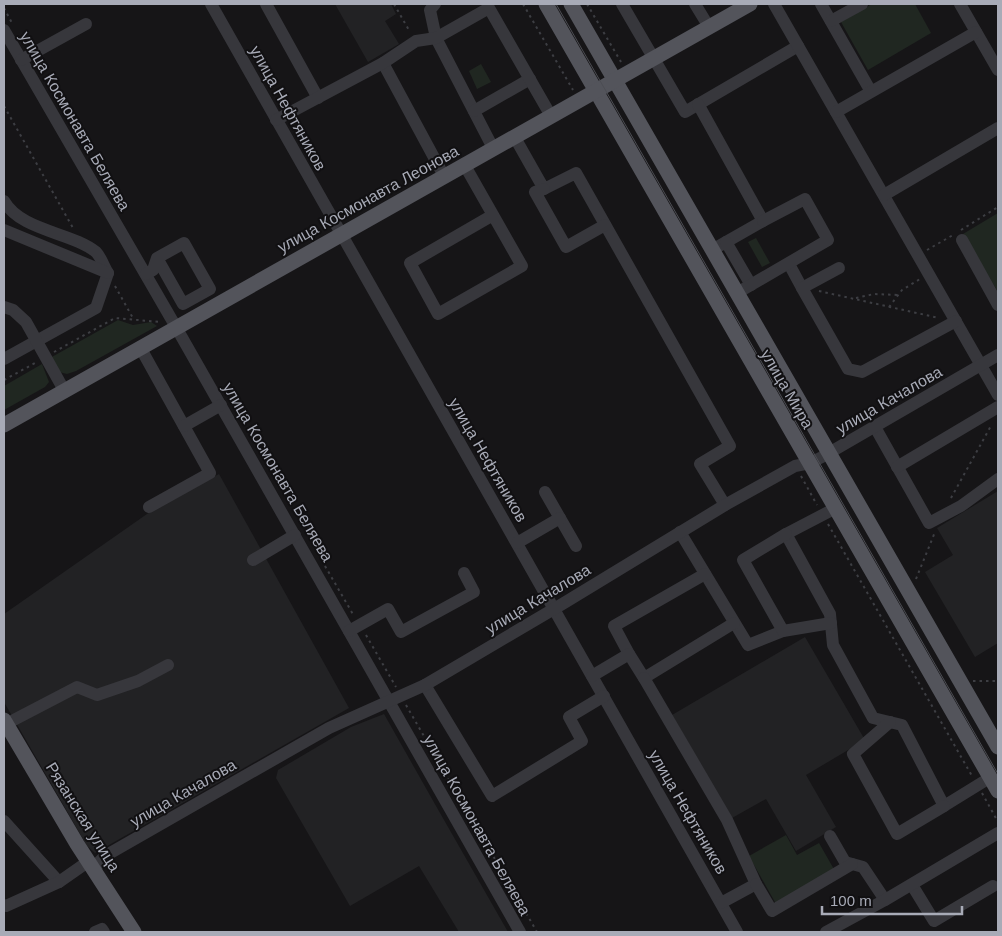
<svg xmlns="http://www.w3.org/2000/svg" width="1002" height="936" font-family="Helvetica,sans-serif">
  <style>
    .built { fill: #222224 }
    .green { fill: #202721 }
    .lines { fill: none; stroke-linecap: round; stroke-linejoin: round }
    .path { stroke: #3d3e43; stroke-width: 2; stroke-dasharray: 2.5 4; stroke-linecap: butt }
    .minor { stroke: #37373c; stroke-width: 12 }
    .major { stroke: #53545b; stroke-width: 15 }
    .tram { stroke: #4c4d53; stroke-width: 1 }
    .labels { text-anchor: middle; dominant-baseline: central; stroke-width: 4; stroke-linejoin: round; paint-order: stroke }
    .street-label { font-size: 16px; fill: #a8abb7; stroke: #111012 }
  </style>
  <rect width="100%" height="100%" fill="#161517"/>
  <!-- built -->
  <g class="built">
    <path d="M335 4H391L396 14 385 21 399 44 368 62Z"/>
    <path d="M219 474 349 708 95 853 87 846 4 702V614L147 514Z"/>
    <path d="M998 491V643L975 657 925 572 953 555 937 528Z"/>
    <path d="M805 637 865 740 806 775 836 827 796 851 766 799 732 818 672 715Z"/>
    <path d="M384 714 436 806 508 932H459L419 866 350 906 276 778 278 770 351 727Z"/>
  </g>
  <!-- green -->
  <g class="green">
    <path d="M872 4H915L931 33 868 70 841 22Z"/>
    <path d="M481 64 491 82 477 89 469 71Z"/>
    <path d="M998 213V292L963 234Z"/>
    <path d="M756 238 770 263 762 267 748 242Z"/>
    <path d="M118 320 133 325 151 322 157 326 76 371 67 374 59 372 50 358Z"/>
    <path d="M42 364 49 382 45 387 4 410V386Z"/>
    <path d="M786 835 797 855 819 843 835 871 776 904 749 856Z"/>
  </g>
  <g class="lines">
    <!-- path -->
    <g class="path">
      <path d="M394 4 410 32"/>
      <path d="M523 4 573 90"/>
      <path d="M587 4 621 62"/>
      <path d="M4 8 12 23"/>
      <path d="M4 106 73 228"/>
      <path d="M961 230 998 207"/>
      <path d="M927 250 953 235"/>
      <path d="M115 286 134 320"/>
      <path d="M819 291 939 318"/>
      <path d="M856 298 874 294 898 295"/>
      <path d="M889 307 902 290 920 279"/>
      <path d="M54 352 115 318 160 322"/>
      <path d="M4 380 37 362"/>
      <path d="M801 476 817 505"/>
      <path d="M951 498 992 424"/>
      <path d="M828 524 972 776"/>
      <path d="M325 566 354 616"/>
      <path d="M916 579 935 532"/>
      <path d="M366 635 396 687"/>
      <path d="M973 681H998"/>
      <path d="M406 705 537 932"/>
      <path d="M982 793 998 822"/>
    </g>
    <!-- minor -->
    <g class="minor">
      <path d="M211 4 737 932"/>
      <path d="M266 4 318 98"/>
      <path d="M435 4 430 10 436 38 493 148"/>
      <path d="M622 4 685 112 798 46"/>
      <path d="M695 4 709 27"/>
      <path d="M774 4 998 395"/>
      <path d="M821 4 870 90"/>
      <path d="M960 4 998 70"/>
      <path d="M831 21 862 4"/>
      <path d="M4 30 176 327 520 932"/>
      <path d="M21 60 86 24"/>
      <path d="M383 63 444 176"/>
      <path d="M698 104 763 221 712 250"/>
      <path d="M474 111 530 79"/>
      <path d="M836 112 976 32"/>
      <path d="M276 120 383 63 416 41 436 38 489 8 551 116"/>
      <path d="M514 136 544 189 576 173 730 446 700 464 725 505"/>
      <path d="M464 164 493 215 410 263 438 314 522 266 493 215"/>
      <path d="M544 189 535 192 566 247 605 225"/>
      <path d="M884 195 998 128"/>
      <path d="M4 201C21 231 71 232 96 252 101 257 104 267 108 273L96 308 4 359"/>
      <path d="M4 230 108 273"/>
      <path d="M962 240 998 305"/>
      <path d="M726 242 751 285"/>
      <path d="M789 264 802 288"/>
      <path d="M839 268 802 288 848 369 862 372 956 321"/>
      <path d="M146 274 153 270 157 258 184 243 210 289 183 304 157 258"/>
      <path d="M737 293 828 240 805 199 763 221"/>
      <path d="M4 307 13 310 26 322 64 390"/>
      <path d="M140 347 210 473 149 507"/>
      <path d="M184 426 221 405"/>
      <path d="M875 427 929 523 961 506 998 479"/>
      <path d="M897 467 998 407"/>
      <path d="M545 492 576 546"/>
      <path d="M834 509 786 534 830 614 833 645 873 718 902 725 944 806 991 777"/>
      <path d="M680 532 748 645 783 631"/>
      <path d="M786 534 743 560 783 631 831 623"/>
      <path d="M517 543 560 518"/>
      <path d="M253 560 295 535"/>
      <path d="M349 631 388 609 401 632 474 592 464 573"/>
      <path d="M629 654 614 626 705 574"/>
      <path d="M592 676 629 654 644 678 734 623"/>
      <path d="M644 678 727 820 756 884 721 903"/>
      <path d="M425 685 492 796 582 741 569 717 604 696"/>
      <path d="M890 722 853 754 897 834 944 806"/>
      <path d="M6 724 77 687 97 695 138 681 168 665"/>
      <path d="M4 821 59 882"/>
      <path d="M830 836 845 862 863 867 885 900"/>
      <path d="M95 871 99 862 105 856 329 728 425 685 564 603 725 505 795 466 810 463 822 457 998 355"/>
      <path d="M756 884 772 911 852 864"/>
      <path d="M912 885 934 921 993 886"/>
      <path d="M4 905 6 906 59 882 89 861"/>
      <path d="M95 932 102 929 104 932"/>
      <path d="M826 932 885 900 998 833"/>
    </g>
    <!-- major -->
    <g class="major">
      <path d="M546 4 998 791"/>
      <path d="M571 4 998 747"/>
      <path d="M4 425 750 4"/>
      <path d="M4 720 77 844 134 932"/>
    </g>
    <!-- tram -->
    <path class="tram" d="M556 4 998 774"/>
  </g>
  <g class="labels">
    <!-- street labels -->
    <g class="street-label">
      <text transform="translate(288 108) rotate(61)">улица Нефтяников</text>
      <text transform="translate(75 121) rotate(60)">улица Космонавта Беляева</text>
      <text transform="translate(368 199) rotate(-29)">улица Космонавта Леонова</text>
      <text transform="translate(787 389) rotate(60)">улица Мира</text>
      <text transform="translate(889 400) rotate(-30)">улица Качалова</text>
      <text transform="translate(488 460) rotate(60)">улица Нефтяников</text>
      <text transform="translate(278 472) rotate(60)">улица Космонавта Беляева</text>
      <text transform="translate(538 599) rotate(-31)">улица Качалова</text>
      <text transform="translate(183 793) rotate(-30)">улица Качалова</text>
      <text transform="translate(688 812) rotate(60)">улица Нефтяников</text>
      <text transform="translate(83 817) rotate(58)">Рязанская улица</text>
      <text transform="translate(477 825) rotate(61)">улица Космонавта Беляева</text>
    </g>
  </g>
  <!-- border -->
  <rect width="1002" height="936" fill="none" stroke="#a8abb7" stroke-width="10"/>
  <!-- scale -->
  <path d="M822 906v8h140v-8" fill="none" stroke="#a8abb7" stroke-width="2.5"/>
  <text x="830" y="906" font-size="15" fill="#a8abb7" stroke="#111012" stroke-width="4" paint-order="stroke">100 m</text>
</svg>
